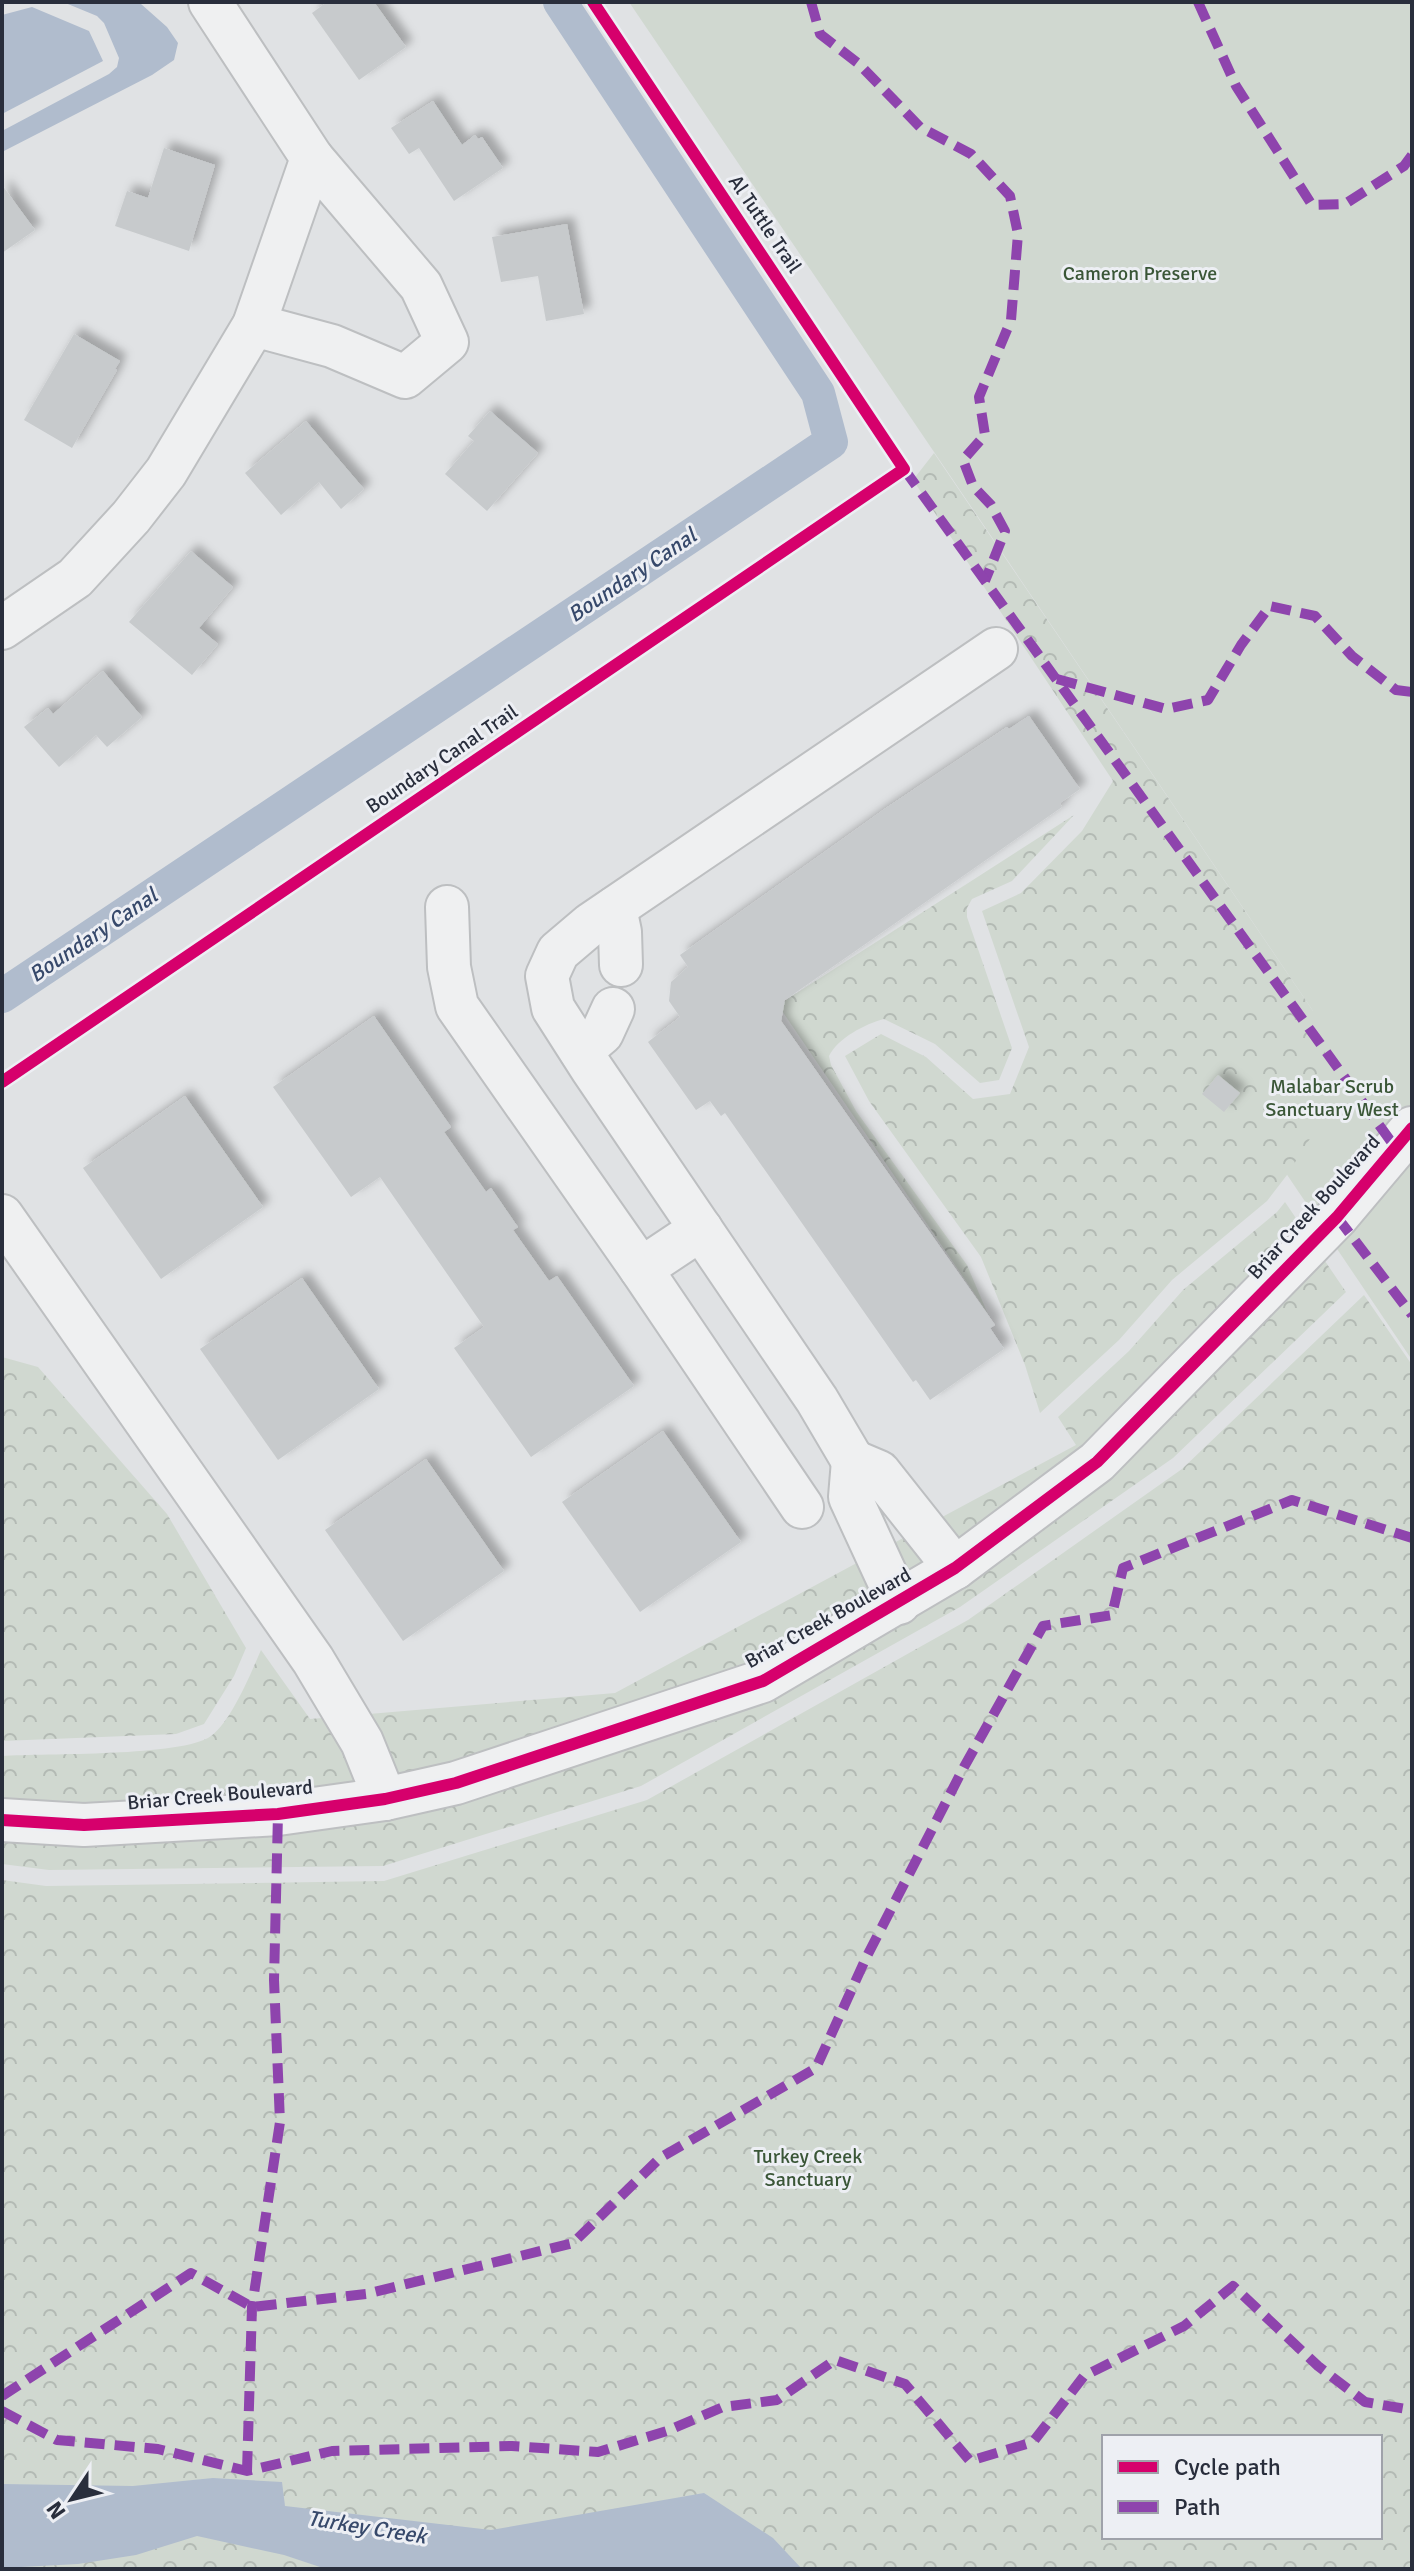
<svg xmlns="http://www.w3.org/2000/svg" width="1414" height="2571" font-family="Signika,sans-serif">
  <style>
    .grass { fill: #d0d8d0 }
    .forest { fill: url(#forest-crowns); fill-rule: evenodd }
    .water { fill: #b0bccd }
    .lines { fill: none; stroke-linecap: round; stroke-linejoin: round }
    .canal { stroke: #b0bccd; stroke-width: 34 }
    .building { fill: #c7cacc; filter: url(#shadow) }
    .minor-casing { stroke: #bdbfc1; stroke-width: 46 }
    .minor { stroke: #eff0f1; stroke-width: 42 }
    .quiet { stroke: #8e44ad; stroke-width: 10; stroke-dasharray: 20 10; stroke-linecap: butt }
    .cycleway-casing { stroke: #edeff4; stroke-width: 17 }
    .cycleway { stroke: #d6006c; stroke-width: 12 }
    .labels { text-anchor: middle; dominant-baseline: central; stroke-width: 6; stroke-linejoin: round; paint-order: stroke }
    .street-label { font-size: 20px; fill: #292e3c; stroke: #edeff4 }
    .park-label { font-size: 20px; fill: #3a5637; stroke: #edeff4 }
    .water-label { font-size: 22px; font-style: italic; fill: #37496b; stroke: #edeff4 }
  </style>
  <defs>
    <pattern id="forest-crowns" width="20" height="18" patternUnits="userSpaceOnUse" patternTransform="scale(2)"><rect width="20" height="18" fill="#d0d8d0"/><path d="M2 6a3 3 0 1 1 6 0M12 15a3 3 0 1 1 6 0" fill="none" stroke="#b3bab4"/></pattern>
    <filter id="shadow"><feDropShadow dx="7" dy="-7" stdDeviation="4" flood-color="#0004"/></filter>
  </defs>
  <rect width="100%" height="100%" fill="#e0e2e4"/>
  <!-- grass -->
  <path class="grass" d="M629 2H1412V1360L1221 1077 1313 1011Z"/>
  <!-- forest -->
  <g class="forest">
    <path d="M934 453 1313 1011 1330 1071 1323 1118 1287 1175 1267 1201 1172 1280 1119 1340 1040 1413 1025 1365 981 1257 869 1101 845 1056 881 1034 926 1057 973 1099 1010 1094 1029 1047 982 911 1021 893 1082 831 1113 781 913 480Z"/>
    <path d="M1074 815 1012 881 972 899 967 908V917L1012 1048 999 1080 980 1083 935 1044 884 1019C865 1024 838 1038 829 1056L831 1065 856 1111 967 1265 987 1312 778 1005Z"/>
    <path d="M1285 1202 1346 1292 1173 1458 960 1607 641 1786 383 1866 49 1870 2 1864V1756C45 1753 182 1757 211 1736 231 1722 251 1673 261 1650L310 1719 615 1693 1076 1445 1058 1417 1129 1351 1183 1290 1277 1212Z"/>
    <path d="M1364 1295 1412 1365V2569H2V1880L46 1886 384 1881 647 1800 968 1620 1182 1469ZM1104 2437H1380V2537H1104Z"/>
    <path d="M2 1357 38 1367 167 1514 246 1648 234 1676 204 1724 176 1734 2 1741Z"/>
  </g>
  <!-- water -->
  <g class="water">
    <path d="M63 2 141 4 167 27 178 43 174 60 152 75 2 152V131L109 74 117 67 119 58 104 23 97 16Z"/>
    <path d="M32 7 89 31 103 61 2 114V15Z"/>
    <path d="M213 2478 282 2482 285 2506 491 2530 704 2493 773 2538 802 2569H624L616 2567 607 2569H326L284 2555 197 2536 136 2555 78 2564 2 2568V2484L133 2486Z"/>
  </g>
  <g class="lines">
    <!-- canal -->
    <path class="canal" d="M2 996 831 442 818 393 560 2"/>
  </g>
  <!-- building -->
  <g class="building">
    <path d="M327 2H374L406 47 359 80 312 13Z"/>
    <path d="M433 101 462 145 475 135 478 139 482 137 503 168 454 201 419 148 409 154 391 128Z"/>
    <path d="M164 148 215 165 189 251 115 226 127 191 148 198Z"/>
    <path d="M2 185 35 230 2 253Z"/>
    <path d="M567 224 584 314 546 321 538 276 501 282 492 237Z"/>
    <path d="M74 334 120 361 115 369 117 370 72 448 24 420Z"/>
    <path d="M490 411 538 453 487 511 445 474 474 441 468 436Z"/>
    <path d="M306 421 364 489 341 509 319 482 281 515 245 473Z"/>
    <path d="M191 551 233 587 199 628 218 644 192 675 129 622Z"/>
    <path d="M103 671 142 717 107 747 96 735 59 767 24 727 48 708 53 714Z"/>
    <path d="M1029 716 1080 789 1060 803 1062 807 785 1000 781 1021 995 1325 990 1328 1004 1349 930 1400 916 1380 913 1382 725 1113 721 1116 710 1101 696 1110 648 1042 680 1017 669 1001 671 982 688 967 680 955 886 808 1007 727 1009 729Z"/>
    <path d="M374 1016 451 1127 444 1132 486 1192 491 1188 515 1223 518 1227 513 1230 549 1281 557 1276 634 1386 531 1457 454 1348 484 1327 380 1177 351 1197 273 1087Z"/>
    <path d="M1218 1075 1240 1093 1224 1112 1202 1094Z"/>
    <path d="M185 1096 263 1207 161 1279 83 1168Z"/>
    <path d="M302 1278 379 1389 278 1460 200 1349Z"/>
    <path d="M663 1431 741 1542 640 1612 562 1502Z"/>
    <path d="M426 1459 504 1571 403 1641 325 1530Z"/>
  </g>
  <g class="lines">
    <!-- minor casing -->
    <g class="minor-casing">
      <g id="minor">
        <path d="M254 325 332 346 405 377 447 342 421 286 312 158"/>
        <path d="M2 628 75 578 131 517 166 472 254 325 312 158 210 2"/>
        <path d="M447 907 449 967 457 1006 641 1269 802 1507"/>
        <path d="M615 908 620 932 621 965"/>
        <path d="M581 1051 602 1033 613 1009"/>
        <path d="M2 1216 313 1660 362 1742 385 1799"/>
        <path d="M641 1269 701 1229"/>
        <path d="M853 1461 817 1400 592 1069 553 1008 547 976 558 952 591 924 996 649"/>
        <path d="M899 1603 850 1497 853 1461 879 1472 955 1568"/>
        <path d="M2 1820 84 1825 278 1814 385 1799 456 1783 763 1681 955 1568 1097 1462 1337 1217 1412 1128"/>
      </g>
    </g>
    <!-- minor -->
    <use href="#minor" class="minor"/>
    <!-- quiet -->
    <g class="quiet">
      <path d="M811 2 820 34 859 64 920 127 971 154 1010 196 1018 234 1011 320 979 397 985 435 963 460 973 486 991 505 1005 531 985 581"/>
      <path d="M1198 2 1236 86 1312 205 1345 204 1404 166 1412 155"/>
      <path d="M904 469 1395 1147"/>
      <path d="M1057 679 1166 709 1208 700 1241 645 1270 606 1315 616 1352 656 1396 690 1412 692"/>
      <path d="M1337 1217 1412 1315"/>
      <path d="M2 2396 191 2273 252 2307 366 2294 573 2243 660 2158 816 2068 866 1958 964 1767 1043 1626 1112 1615 1123 1568 1292 1500 1412 1538"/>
      <path d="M2 2411 57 2440 158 2449 247 2471 332 2451 512 2446 598 2452 667 2431 723 2407 777 2400 835 2360 905 2384 970 2461 1033 2442 1084 2376 1184 2326 1233 2286 1318 2366 1365 2402 1412 2410"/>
      <path d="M247 2471 252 2307 280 2122 274 1980 278 1814"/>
    </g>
    <!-- cycleway casing -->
    <g class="cycleway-casing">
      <g id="cycleway">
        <path d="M2 1082 904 469 593 2"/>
        <path d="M2 1820 84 1825 278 1814 385 1799 456 1783 763 1681 955 1568 1097 1462 1337 1217 1412 1128"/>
      </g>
    </g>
    <!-- cycleway -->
    <use href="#cycleway" class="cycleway"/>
  </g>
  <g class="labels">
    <!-- street labels -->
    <g class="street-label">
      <text transform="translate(765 224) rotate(56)">Al Tuttle Trail</text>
      <text transform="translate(442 759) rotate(-34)">Boundary Canal Trail</text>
      <text transform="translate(1314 1207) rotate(-48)">Briar Creek Boulevard</text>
      <text transform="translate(828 1618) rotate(-29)">Briar Creek Boulevard</text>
      <text transform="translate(220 1795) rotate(-5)">Briar Creek Boulevard</text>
    </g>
    <!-- park labels -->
    <g class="park-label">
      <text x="1140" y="273">Cameron Preserve</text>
      <text x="1332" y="1086">Malabar Scrub<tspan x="1332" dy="23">Sanctuary West</tspan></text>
      <text x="808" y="2156">Turkey Creek<tspan x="808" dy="23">Sanctuary</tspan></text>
    </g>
    <!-- water labels -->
    <g class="water-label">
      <text transform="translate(632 575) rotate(-34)">Boundary Canal</text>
      <text transform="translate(93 935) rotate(-34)">Boundary Canal</text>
      <text transform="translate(367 2527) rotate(9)">Turkey Creek</text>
    </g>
  </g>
  <!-- border -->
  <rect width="1414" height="2571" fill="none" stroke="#292e3c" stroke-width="8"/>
  <!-- legend -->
  <rect x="1102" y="2435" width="280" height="104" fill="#edeff4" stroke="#9fa2aa" stroke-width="2"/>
  <rect x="1118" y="2461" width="40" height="12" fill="#d6006c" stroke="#9fa2aa" stroke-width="2"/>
  <text x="1174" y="2475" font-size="24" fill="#292e3c">Cycle path</text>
  <rect x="1118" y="2501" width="40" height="12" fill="#8e44ad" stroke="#9fa2aa" stroke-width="2"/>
  <text x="1174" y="2515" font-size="24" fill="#292e3c">Path</text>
  <!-- north arrow -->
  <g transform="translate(72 2499) rotate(235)" stroke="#edeff4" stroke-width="6" paint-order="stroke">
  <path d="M0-6L14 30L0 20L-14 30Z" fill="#292e3c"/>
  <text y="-12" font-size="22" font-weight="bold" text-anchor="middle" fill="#292e3c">N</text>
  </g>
</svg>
